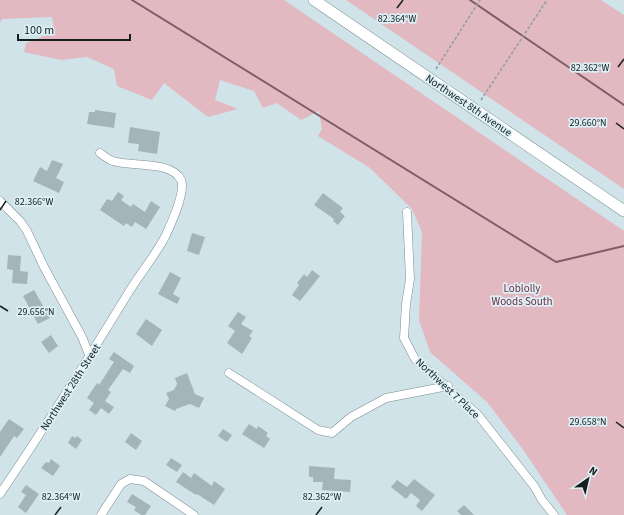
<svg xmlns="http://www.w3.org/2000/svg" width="624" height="515" viewBox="0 0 624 515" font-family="'Source Sans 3',sans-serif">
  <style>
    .green { fill: #e2b8c1 }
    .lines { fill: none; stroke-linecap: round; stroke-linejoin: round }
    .stream { stroke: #7f5d66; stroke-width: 2 }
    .building { fill: #a3b5bb }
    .street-casing { stroke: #7c8d93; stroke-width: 9 }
    .secondary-casing { stroke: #7c8d93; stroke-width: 12 }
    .path { stroke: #8e9da2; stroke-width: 1.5; stroke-dasharray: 3 2; stroke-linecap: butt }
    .street { stroke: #fff; stroke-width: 8 }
    .secondary { stroke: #fff; stroke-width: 11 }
    .ticks { fill: none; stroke: #171e20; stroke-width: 1.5 }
    .labels { text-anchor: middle; stroke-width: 3.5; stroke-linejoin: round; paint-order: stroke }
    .street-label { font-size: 11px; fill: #171e20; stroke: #ddf0f6 }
    .park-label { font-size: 11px; fill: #6d2b3f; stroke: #ddf0f6 }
    .ticks-label { font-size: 10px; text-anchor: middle; fill: #171e20; stroke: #ddf0f6; stroke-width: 3.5; stroke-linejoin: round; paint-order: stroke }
  </style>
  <rect width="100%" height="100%" fill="#d0e3e9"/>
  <!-- green -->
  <g class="green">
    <polygon points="0,0 284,0 624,231 624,515 567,515 522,448 487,402 430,352 419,320 422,232 412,209 370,168 318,136 322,129 319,111 301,120 277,103 263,108 254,91 220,80 215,100 238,109 208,117 164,83 152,100 117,86 114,69 87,57 61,60 24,52 26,43 54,32 52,17 2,19 0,23"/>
    <polygon points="346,0 601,0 624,15 624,189"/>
  </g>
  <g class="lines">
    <!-- stream -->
    <g class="stream">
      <polyline points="132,0 556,262 624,246"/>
      <polyline points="470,0 624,105"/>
    </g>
  </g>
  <!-- building -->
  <g class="building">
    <polygon points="95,110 116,113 114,128 87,124 89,112 95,112"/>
    <polygon points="130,127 160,132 157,154 138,151 139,144 128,143"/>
    <polygon points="52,160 63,164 56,178 64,182 59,193 33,181 40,167 47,171"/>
    <polygon points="118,192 124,196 121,200 131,207 133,204 145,212 151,201 160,207 146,229 135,222 132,227 126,223 124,226 100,210 107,199 112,201"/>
    <polygon points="323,193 343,208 340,212 345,216 338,225 333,221 334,219 314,205"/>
    <polygon points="192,233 205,237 199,255 187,251"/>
    <polygon points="8,255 21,256 20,271 28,272 27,284 12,283 13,270 7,269"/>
    <polygon points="312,270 320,276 300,301 292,295 299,285 297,283 304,274 307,277"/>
    <polygon points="170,272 181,278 173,294 180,298 177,304 158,294"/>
    <polygon points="34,290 50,318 38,324 23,296"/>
    <polygon points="238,312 246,317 241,324 253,331 249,336 252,338 242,354 227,343 235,331 228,326"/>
    <polygon points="146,319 162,330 152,346 136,334"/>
    <polygon points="51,335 58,346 49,353 41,342"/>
    <polygon points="114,352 134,366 130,373 123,369 108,390 111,392 105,401 114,407 109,414 101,408 96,415 89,410 94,403 87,398 97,383 99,385 114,362 109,359"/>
    <polygon points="187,373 195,394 204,398 199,408 190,404 176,409 175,411 165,406 169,399 166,393 174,390 177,384 175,378"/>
    <polygon points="9,419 24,429 17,438 14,436 0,457 0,432"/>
    <polygon points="249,424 257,429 258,426 268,433 266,436 270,439 264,448 242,434"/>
    <polygon points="223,429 232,435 227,442 218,436"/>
    <polygon points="131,433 142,441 136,450 125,442"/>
    <polygon points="72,436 75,438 77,436 82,440 76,449 68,443"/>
    <polygon points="171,458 182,465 177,472 166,465"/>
    <polygon points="51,459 60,466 53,476 41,468 46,462 49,463"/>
    <polygon points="309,466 335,468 334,479 351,480 350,492 322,490 323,482 313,482 313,477 309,477"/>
    <polygon points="183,472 191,478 194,473 212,486 214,481 225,489 214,505 197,494 196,495 176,482"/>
    <polygon points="414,479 435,495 422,511 416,506 420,500 411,493 406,499 391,487 397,480 407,487"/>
    <polygon points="26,485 39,494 26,513 18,507 26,495 21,492"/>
    <polygon points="132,494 151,506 145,515 141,515 134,510 136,507 127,502"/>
    <polygon points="464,505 474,515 461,515 457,511"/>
  </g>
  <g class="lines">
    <defs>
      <g id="street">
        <polyline points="0,201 20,221 27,231 44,267 82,337 90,357"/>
        <polyline points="407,212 410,279 406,304 404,338 415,359 478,415 534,486 542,500 554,515"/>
        <polyline points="229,373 318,430 332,433 351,417 386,398 448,386"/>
        <path d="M0,494C44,429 86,362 127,295C139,275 154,257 165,237C171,224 186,192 181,180C172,160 130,167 113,161C109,160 104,156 100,153"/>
        <polyline points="101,515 121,484 130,479 144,481 194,515"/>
      </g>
      <polyline id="secondary" points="314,0 624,211"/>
    </defs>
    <!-- street casing -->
    <use href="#street" class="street-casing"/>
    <!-- secondary casing -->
    <use href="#secondary" class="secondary-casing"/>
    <!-- path -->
    <g class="path">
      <polyline points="436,69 480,0"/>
      <polyline points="481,100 547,0"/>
    </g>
    <!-- street -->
    <use href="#street" class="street"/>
    <!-- secondary -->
    <use href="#secondary" class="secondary"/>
  </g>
  <!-- ticks -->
  <path class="ticks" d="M397,8L403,0M618,67L624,59M616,123L624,129M0,210L6,201M0,306L8,311M616,422L624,428M55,515L61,507M316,515L322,507"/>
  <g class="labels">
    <!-- street labels -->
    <g class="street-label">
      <text transform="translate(469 105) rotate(34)" y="4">Northwest 8th Avenue</text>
      <text transform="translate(70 387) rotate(-57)" y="4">Northwest 28th Street</text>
      <text transform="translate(448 388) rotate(43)" y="4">Northwest 7 Place</text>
    </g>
    <!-- park labels -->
    <g class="park-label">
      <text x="522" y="292">Loblolly<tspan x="522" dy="13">Woods South</tspan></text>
    </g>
  </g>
  <g class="ticks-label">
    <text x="397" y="22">82.364°W</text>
    <text x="590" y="71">82.362°W</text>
    <text x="588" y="126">29.660°N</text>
    <text x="34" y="205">82.366°W</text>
    <text x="36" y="315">29.656°N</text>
    <text x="588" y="425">29.658°N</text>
    <text x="61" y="500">82.364°W</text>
    <text x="322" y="500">82.362°W</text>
  </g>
  <!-- north arrow -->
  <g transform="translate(588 479) rotate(34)" stroke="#ddf0f6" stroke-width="3" paint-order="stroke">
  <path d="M0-3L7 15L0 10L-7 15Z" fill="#171e20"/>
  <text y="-6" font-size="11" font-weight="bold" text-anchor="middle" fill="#171e20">N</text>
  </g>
  <!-- scale -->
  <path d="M18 34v6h112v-6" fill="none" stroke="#171e20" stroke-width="2"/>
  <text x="24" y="34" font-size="12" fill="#171e20" stroke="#ddf0f6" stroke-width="3" paint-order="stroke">100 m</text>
</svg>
